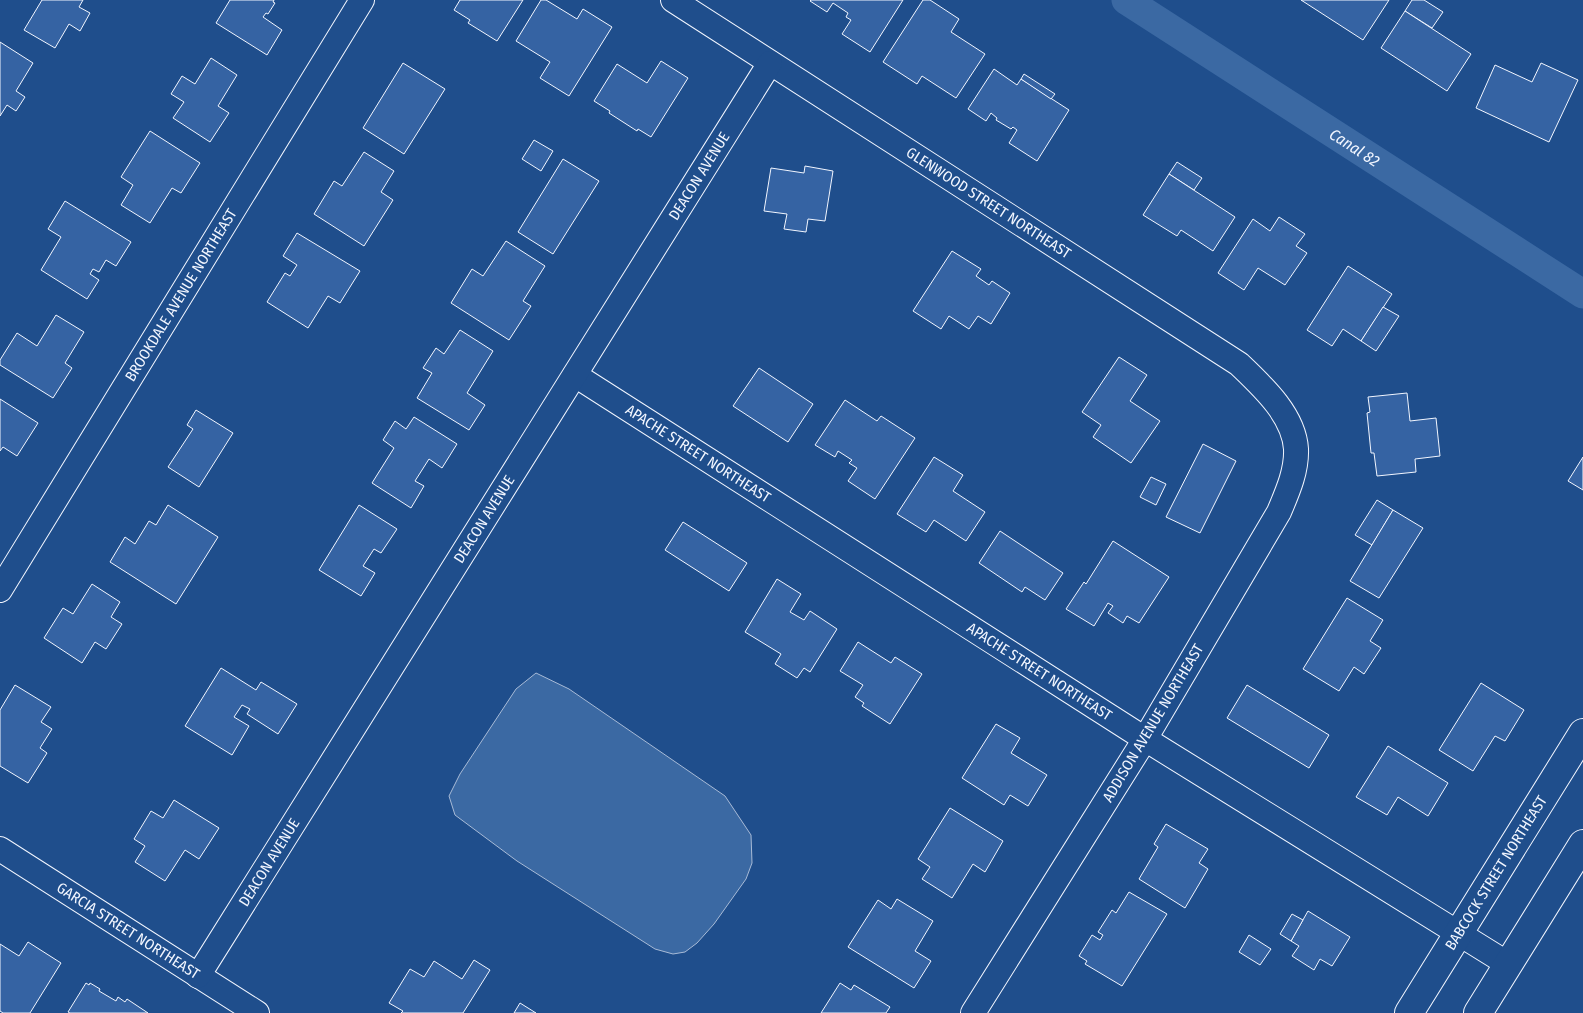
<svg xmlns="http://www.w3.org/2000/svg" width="1583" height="1013" viewBox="0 0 1583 1013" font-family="'Fira Sans Condensed',sans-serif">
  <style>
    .water { fill: #3b69a3; stroke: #a8bbd7 }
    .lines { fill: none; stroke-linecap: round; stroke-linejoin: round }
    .canal { stroke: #3b69a3; stroke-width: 29 }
    .building { fill: #3563a3; stroke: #f2f6ff }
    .street-casing { stroke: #f2f6ff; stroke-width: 26 }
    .secondary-casing { stroke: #f2f6ff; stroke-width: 30 }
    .street { stroke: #1f4e8c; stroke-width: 24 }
    .secondary { stroke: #1f4e8c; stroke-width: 28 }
    .labels { text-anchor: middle; stroke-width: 4; stroke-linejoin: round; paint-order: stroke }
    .street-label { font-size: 15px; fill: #f2f6ff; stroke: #1f4e8c }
    .water-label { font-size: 16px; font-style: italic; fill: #f2f6ff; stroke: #1f4e8c }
  </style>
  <rect width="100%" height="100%" fill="#1f4e8c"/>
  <!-- water -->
  <polygon class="water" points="536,673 569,689 725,796 751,835 752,863 746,879 714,924 697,943 685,952 673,954 655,949 517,861 455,815 449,796 460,774 516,689"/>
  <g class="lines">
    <!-- canal -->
    <path class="canal" id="s1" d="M1126,0L1583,294"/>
  </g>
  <!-- building -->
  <g class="building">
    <polygon points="42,0 83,0 79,7 90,13 80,31 69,24 55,48 24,30"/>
    <polygon points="230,0 274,0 273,2 275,3 268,14 266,13 263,17 282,30 267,55 216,23"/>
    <polygon points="460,0 523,0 497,41 468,23 470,20 454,10"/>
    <polygon points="541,0 546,0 577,19 583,9 612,27 569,96 540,78 550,62 516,41"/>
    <polygon points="811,0 903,0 870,52 842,34 851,20 846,17 848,13 833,3 827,12 810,1"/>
    <polygon points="923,0 930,0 959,19 951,32 985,54 956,98 922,76 917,84 883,62"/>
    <polygon points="1301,0 1389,0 1363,40"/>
    <polygon points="1412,0 1424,0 1443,12 1432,28 1405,11"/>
    <polygon points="1405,11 1471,54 1447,91 1381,48"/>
    <polygon points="0,42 33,63 16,91 25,97 16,111 7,105 0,116"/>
    <polygon points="211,58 237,75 218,106 229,113 210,142 173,118 184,102 171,94 182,76 195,84"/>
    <polygon points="661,61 688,78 651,137 638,129 637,131 609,113 610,111 594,101 617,64 647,83"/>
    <polygon points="403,63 445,89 404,154 363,128"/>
    <polygon points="1541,63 1578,80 1549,142 1476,108 1495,65 1532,82"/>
    <polygon points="994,69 1017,85 1021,79 1069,110 1037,161 1009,143 1017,130 1013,127 1011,129 996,120 997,118 991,113 986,121 968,109"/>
    <polygon points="1024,74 1055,94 1051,99 1021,79"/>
    <polygon points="150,131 200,163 181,193 172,188 150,223 121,205 133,185 121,177"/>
    <polygon points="534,140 553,151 541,171 522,159"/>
    <polygon points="364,152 394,171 381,192 393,200 364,246 314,214 334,181 342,186"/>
    <polygon points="563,159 599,181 553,254 518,232"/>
    <polygon points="1177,162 1202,178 1194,190 1169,174"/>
    <polygon points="805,166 833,171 825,221 808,219 806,232 784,229 787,214 764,211 771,168 804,173"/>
    <polygon points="1169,174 1235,217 1213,251 1181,230 1177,236 1143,215"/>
    <polygon points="65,201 131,242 116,266 106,260 99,272 93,269 90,274 99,280 87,299 41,270 61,237 48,229"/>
    <polygon points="1279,217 1305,234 1296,246 1307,253 1285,285 1258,268 1244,290 1218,273 1253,219 1270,231"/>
    <polygon points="297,233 360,271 340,303 328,296 308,328 267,302 285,273 290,276 297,265 283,256"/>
    <polygon points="506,241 545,266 523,301 531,306 509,340 451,303 472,269 483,276"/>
    <polygon points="952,251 981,269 976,276 989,285 992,281 1010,293 991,324 978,316 969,329 949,316 941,329 913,311"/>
    <polygon points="1348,266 1392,294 1361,341 1343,329 1332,346 1307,330"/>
    <polygon points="1383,307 1399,316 1376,351 1361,341"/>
    <polygon points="56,315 84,332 65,363 72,368 53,398 0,365 0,360 17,333 37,346"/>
    <polygon points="460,330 493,351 467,393 485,405 469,430 417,398 432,373 423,368 436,348 444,354"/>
    <polygon points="1119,357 1147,375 1130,401 1160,421 1131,463 1093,437 1101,425 1082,412"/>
    <polygon points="759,368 813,404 788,442 733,406"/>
    <polygon points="1407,393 1410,421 1436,418 1440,456 1415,459 1416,472 1377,476 1374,453 1371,453 1367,413 1370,412 1368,397"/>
    <polygon points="0,399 38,423 17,456 3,447 0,451"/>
    <polygon points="845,400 877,421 881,416 915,438 875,499 848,481 857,468 849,463 852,460 838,451 835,457 815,445"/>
    <polygon points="196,410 233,433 199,487 168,467 193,429 187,425"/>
    <polygon points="414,417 457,444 442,468 429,459 415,481 424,486 411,508 372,483 394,448 383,440 395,421 406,429"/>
    <polygon points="1203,444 1236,461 1200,533 1166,517"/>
    <polygon points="934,457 963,475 953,491 985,512 966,541 934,520 926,532 897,514"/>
    <polygon points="1583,457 1583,490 1568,481"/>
    <polygon points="1151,477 1166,484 1156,505 1140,497"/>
    <polygon points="1377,500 1393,510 1372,545 1355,535"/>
    <polygon points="168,505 218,537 176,604 110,562 125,537 135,544 149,521 156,525"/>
    <polygon points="359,505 397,529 381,553 374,549 363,566 375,573 361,596 319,570"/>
    <polygon points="1393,510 1423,528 1379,598 1350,581"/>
    <polygon points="683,522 747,563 729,591 665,550"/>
    <polygon points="1000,531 1063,573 1045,600 1025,587 1022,592 979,563"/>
    <polygon points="1113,541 1169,577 1139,623 1127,616 1123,623 1108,613 1113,606 1108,603 1094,626 1066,609 1084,582 1086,584"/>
    <polygon points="777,579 801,594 790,612 804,620 810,611 837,629 810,672 804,668 797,678 775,664 781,654 745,632"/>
    <polygon points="92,584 120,602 111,617 122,624 106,649 95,642 82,663 44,638 63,608 73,614"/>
    <polygon points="1347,598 1383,620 1370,641 1381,648 1364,674 1354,667 1339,691 1303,669"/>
    <polygon points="858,642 891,663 895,657 922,674 890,724 862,706 864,703 855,697 863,685 840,671"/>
    <polygon points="221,668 256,690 261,682 297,704 278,734 247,714 250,709 242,705 234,717 249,726 232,755 185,726"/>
    <polygon points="1481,683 1524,710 1505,741 1495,736 1473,771 1439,750"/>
    <polygon points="15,685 51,707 41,722 52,729 40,748 47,753 28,783 0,766 0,710"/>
    <polygon points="1247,685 1329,735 1309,768 1227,718"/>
    <polygon points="996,724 1020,738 1011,753 1047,775 1028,806 1010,795 1004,805 962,778"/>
    <polygon points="1388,746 1448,783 1428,816 1398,797 1387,815 1356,797"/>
    <polygon points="174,800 219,828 199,859 185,850 165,881 135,862 145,846 134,839 151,811 163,818"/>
    <polygon points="950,808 1003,841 985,872 973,864 952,898 922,879 930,867 918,859"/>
    <polygon points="1166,824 1208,849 1199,863 1208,869 1185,908 1139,879 1158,847 1154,844"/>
    <polygon points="1129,892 1167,914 1122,986 1085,964 1087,961 1079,956 1092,935 1100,940 1103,935 1098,932 1112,910 1116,913"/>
    <polygon points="897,899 933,921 915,951 931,961 914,988 848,947 878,900 891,909"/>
    <polygon points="1308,911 1350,937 1332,966 1320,959 1314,970 1292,956 1299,946 1291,941"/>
    <polygon points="1292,914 1303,920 1291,941 1280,934"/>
    <polygon points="1249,935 1271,949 1260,965 1239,952"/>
    <polygon points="28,942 61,963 30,1013 3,1013 0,1011 0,944 19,956"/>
    <polygon points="474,960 490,970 463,1013 401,1013 403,1011 389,1003 410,969 424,977 434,961 462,979"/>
    <polygon points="86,983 89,985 90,983 100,989 99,991 116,1001 118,997 125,1002 127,999 148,1013 70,1013 68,1012"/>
    <polygon points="840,983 851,990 854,985 890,1007 886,1013 821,1013"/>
    <polygon points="520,1003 536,1013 514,1013"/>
  </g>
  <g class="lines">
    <defs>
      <g id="street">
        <path id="s2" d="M673,0L1239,364C1262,386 1294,415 1296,449C1297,471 1287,493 1279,512L1145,739L973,1013"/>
        <path id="s3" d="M575,375L1145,739L1508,964"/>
        <path id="s4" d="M0,590L362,0"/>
        <path id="s5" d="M0,849L257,1013"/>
        <path id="s6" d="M198,976L770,63"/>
      </g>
      <g id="secondary">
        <path id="s7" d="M1409,1013L1583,733"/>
        <polyline points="1478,1013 1583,844"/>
      </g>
    </defs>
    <!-- street casing -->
    <use href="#street" class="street-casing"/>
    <!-- secondary casing -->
    <use href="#secondary" class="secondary-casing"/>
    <!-- street -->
    <use href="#street" class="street"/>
    <!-- secondary -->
    <use href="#secondary" class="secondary"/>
  </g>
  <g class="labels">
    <!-- street labels -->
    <g class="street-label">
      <text dy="5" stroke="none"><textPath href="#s6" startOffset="944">DEACON AVENUE</textPath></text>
      <text dy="5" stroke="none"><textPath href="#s2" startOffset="375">GLENWOOD STREET NORTHEAST</textPath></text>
      <text dy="5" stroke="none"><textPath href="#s4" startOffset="346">BROOKDALE AVENUE NORTHEAST</textPath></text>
      <text dy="5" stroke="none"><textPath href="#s3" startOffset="146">APACHE STREET NORTHEAST</textPath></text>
      <text dy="5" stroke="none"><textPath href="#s6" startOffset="539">DEACON AVENUE</textPath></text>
      <text dy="5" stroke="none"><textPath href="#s3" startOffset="551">APACHE STREET NORTHEAST</textPath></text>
      <text transform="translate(1153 723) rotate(-59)" y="5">ADDISON AVENUE NORTHEAST</text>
      <text dy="5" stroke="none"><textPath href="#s6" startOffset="134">DEACON AVENUE</textPath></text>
      <text dy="5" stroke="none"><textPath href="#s7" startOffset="165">BABCOCK STREET NORTHEAST</textPath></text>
      <text dy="5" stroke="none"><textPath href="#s5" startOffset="152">GARCIA STREET NORTHEAST</textPath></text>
    </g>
    <!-- water labels -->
    <g class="water-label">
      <text dy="6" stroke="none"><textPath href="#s1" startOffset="272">Canal 82</textPath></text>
    </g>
  </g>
</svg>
